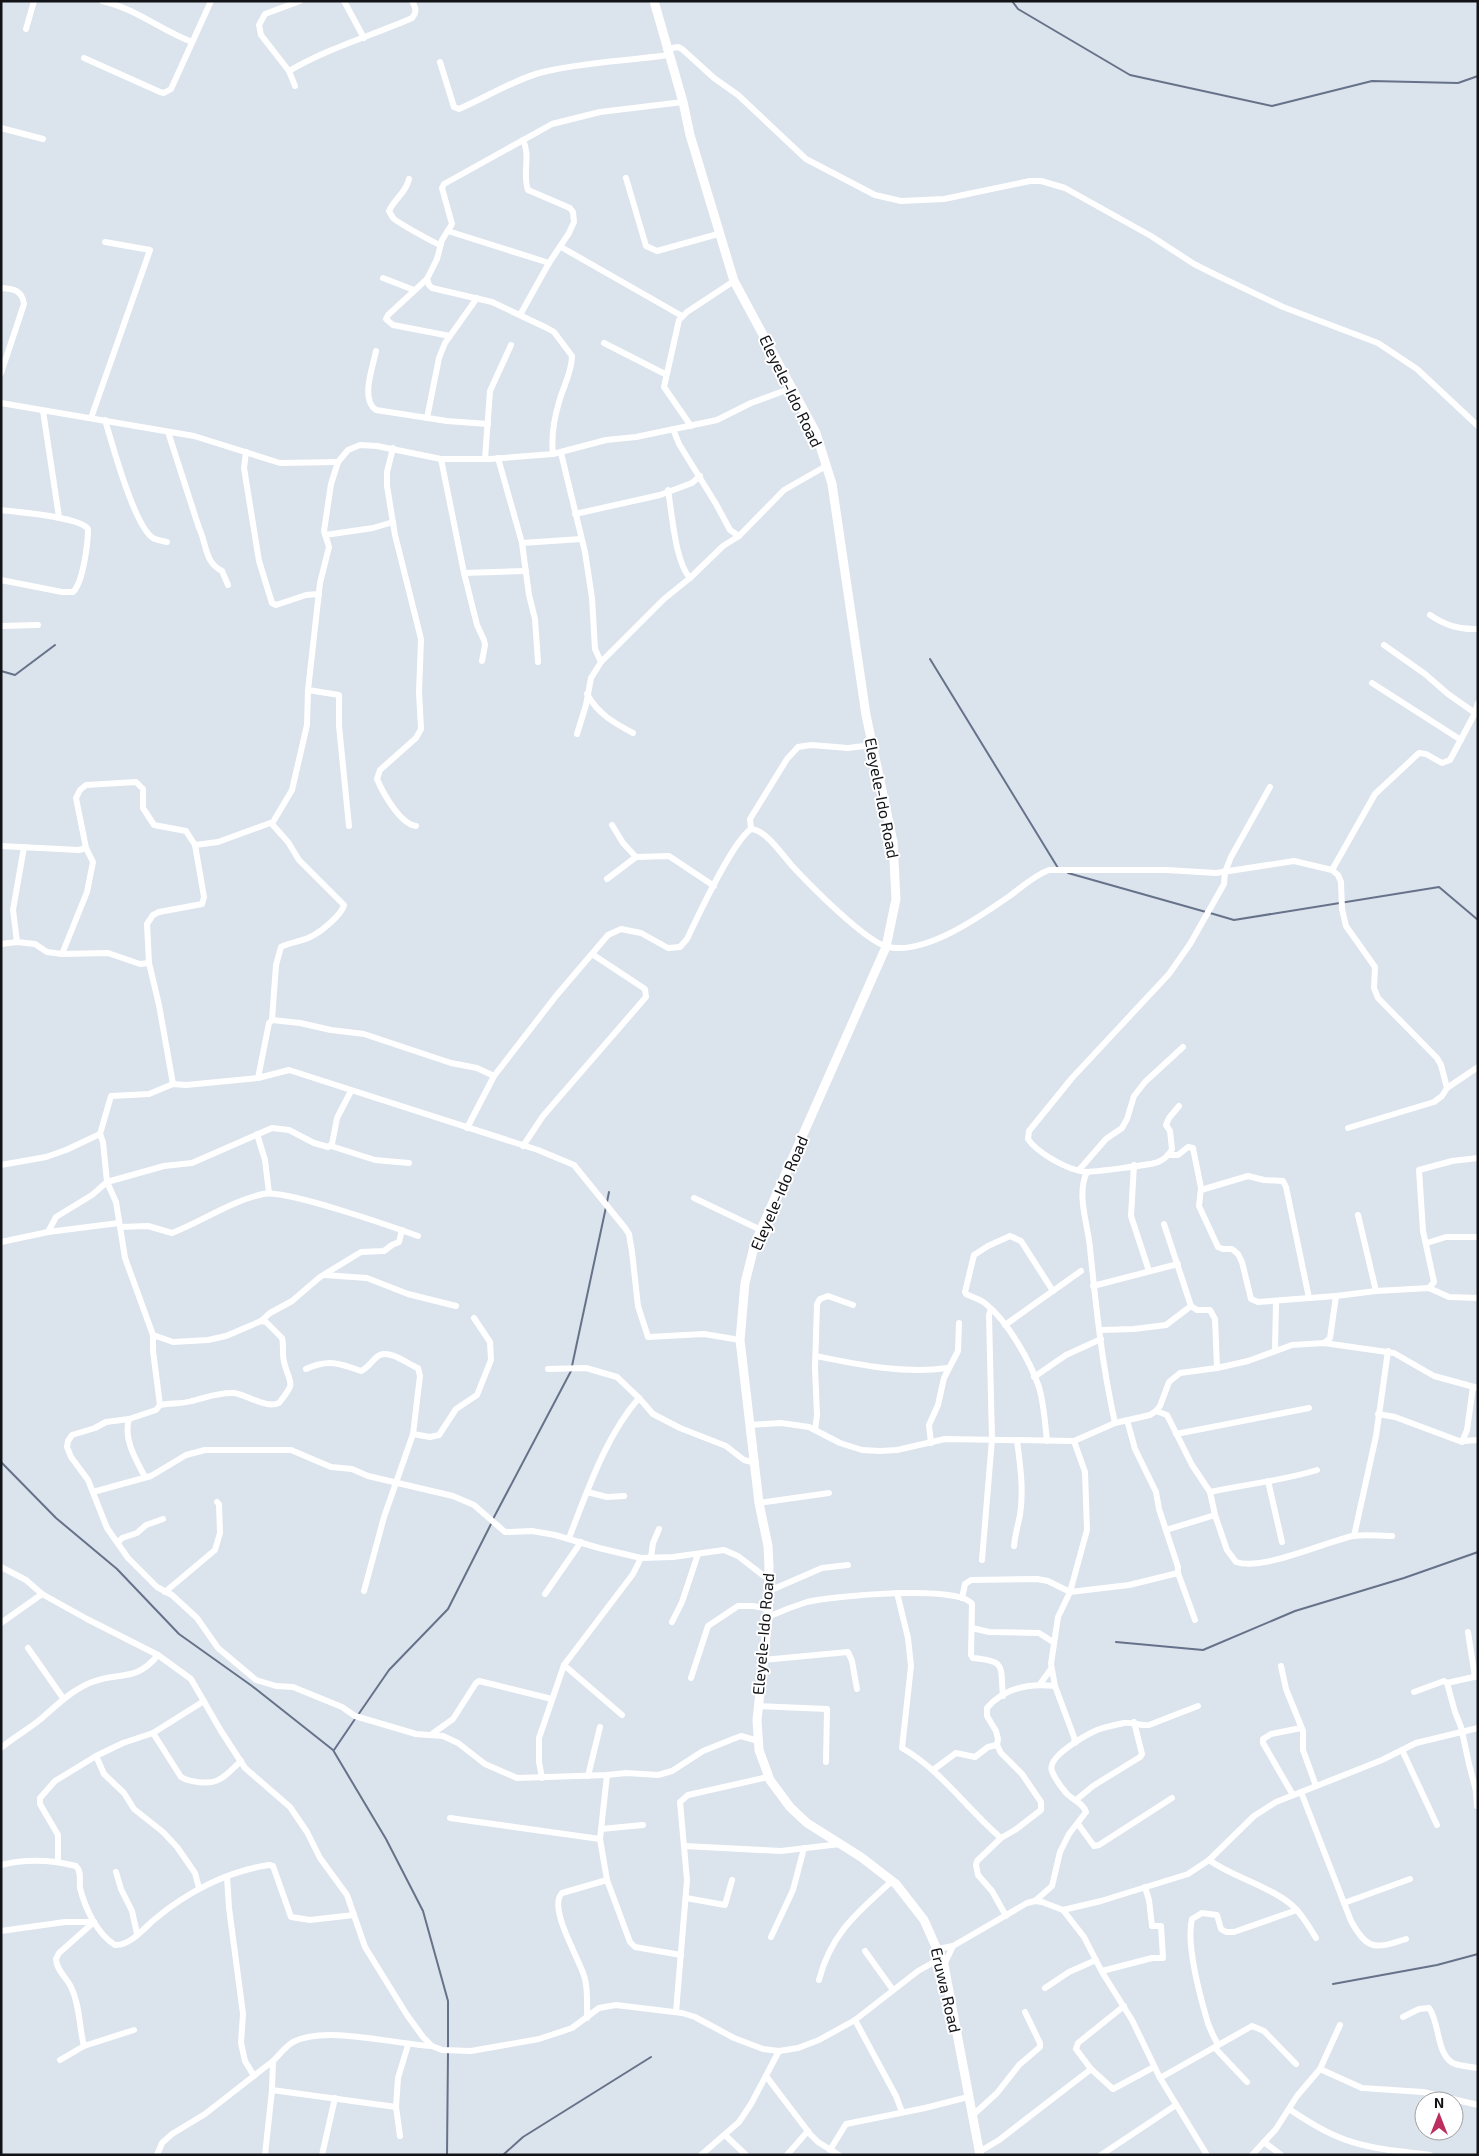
<svg xmlns="http://www.w3.org/2000/svg" width="1479" height="2156" viewBox="0 0 1479 2156" font-family="'Exo 2',sans-serif">
  <style>
    .lines { fill: none; stroke-linecap: round; stroke-linejoin: round }
    .stream { stroke: #667289; stroke-width: 2 }
    .street { stroke: #fff; stroke-width: 6 }
    .secondary { stroke: #fff; stroke-width: 9 }
    .labels { text-anchor: middle; stroke-width: 4; stroke-linejoin: round; paint-order: stroke }
    .street-label { font-size: 16px; fill: #111317; stroke: #fff }
  </style>
  <rect width="100%" height="100%" fill="#dbe3ed"/>
  <g class="lines">
    <!-- stream -->
    <g class="stream">
      <polyline points="1012,1 1018,9 1130,75 1272,106 1372,81 1458,83 1478,76"/>
      <polyline points="930,659 1058,868"/>
      <polyline points="1,671 15,675 55,645"/>
      <polyline points="1068,873 1206,912"/>
      <polyline points="1210,913 1234,920 1439,887 1478,920"/>
      <polyline points="607,1202 609,1192"/>
      <polyline points="572,1366 606,1207"/>
      <polyline points="1,1462 56,1518 117,1569 179,1634 252,1686 333,1750 386,1839 423,1911 448,2001 448,2048"/>
      <polyline points="493,1519 571,1371"/>
      <polyline points="1116,1642 1203,1650 1295,1611 1404,1578 1478,1552"/>
      <polyline points="358,1715 389,1670 448,1609 491,1524"/>
      <polyline points="334,1750 355,1719"/>
      <polyline points="1333,1984 1437,1965 1478,1954"/>
      <polyline points="447,2155 448,2052"/>
      <polyline points="503,2155 523,2137 651,2057"/>
    </g>
    <!-- street -->
    <g class="street">
      <path d="M102,1C137,9 160,30 192,42"/>
      <polyline points="344,1 364,38"/>
      <polyline points="26,29 34,1"/>
      <polyline points="666,49 678,47 682,49 714,78 738,95 806,159 875,195 901,201 944,199 1030,181 1041,181 1065,188 1151,236 1194,264 1216,275 1283,307 1378,343 1417,369 1478,426"/>
      <polyline points="84,58 160,92 164,93 171,89 211,1"/>
      <path d="M440,62L454,107L459,109C487,97 515,79 543,72C584,62 627,61 668,55"/>
      <path d="M289,71C328,48 371,36 412,18C417,12 416,8 412,1"/>
      <polyline points="295,86 289,71 261,35 259,25 265,14 300,1"/>
      <polyline points="1,128 43,139"/>
      <polyline points="626,178 646,246 657,251 718,234"/>
      <path d="M409,179C406,193 395,198 389,211C389,211 393,218 393,218C398,223 433,242 440,245"/>
      <polyline points="448,231 549,263"/>
      <polyline points="561,247 682,316"/>
      <polyline points="383,278 414,290"/>
      <polyline points="427,279 388,315 386,319 393,325 450,336"/>
      <path d="M1,288C14,289 22,290 24,304L1,373"/>
      <path d="M520,315L549,263L569,233L574,222L573,212L570,208L528,190C522,174 531,156 523,140"/>
      <polyline points="604,343 665,374"/>
      <path d="M376,351C373,367 360,399 376,410L447,421L488,424"/>
      <polyline points="1,403 194,436 280,463 338,462"/>
      <polyline points="43,411 59,517"/>
      <polyline points="91,418 150,250 105,242"/>
      <polyline points="427,418 439,358 445,343 477,298"/>
      <path d="M105,420C112,443 134,526 153,538C156,540 163,541 167,542"/>
      <polyline points="691,426 664,387 679,320 687,312 734,281"/>
      <polyline points="673,429 679,444 716,504 730,530 739,536 784,490 826,466"/>
      <path d="M168,432L199,528C207,544 204,562 222,571L228,585"/>
      <path d="M393,448L387,472V486L395,535L421,639L419,692L421,729L416,738L380,770L377,779C383,793 400,824 416,826"/>
      <polyline points="246,452 244,468 259,561 272,603 276,605 306,595 319,594"/>
      <polyline points="561,453 585,552 592,598 595,649 601,662"/>
      <path d="M553,454C551,437 554,419 559,402C563,387 572,372 572,356L554,332L547,328L492,302L432,288L429,285L427,279L437,259L442,240L452,224L442,188L444,184L552,124L600,112L683,102"/>
      <polyline points="498,458 522,543 529,595 535,619 538,662"/>
      <polyline points="441,459 464,573 477,625 484,640 485,645 482,661"/>
      <polyline points="485,459 490,391 511,345"/>
      <path d="M668,490C672,513 675,562 690,578L723,546L739,536"/>
      <path d="M1,510C17,512 80,517 88,529C88,543 83,583 73,592H62L1,580"/>
      <polyline points="575,514 660,495 692,483 700,476"/>
      <polyline points="325,535 373,528 393,522"/>
      <polyline points="522,543 581,539"/>
      <polyline points="464,573 526,571"/>
      <path d="M1430,615C1445,625 1459,630 1478,629"/>
      <polyline points="1,626 38,625"/>
      <polyline points="1384,645 1425,674 1448,694 1475,713"/>
      <polyline points="1372,683 1461,740"/>
      <polyline points="308,690 339,695 339,726 349,826"/>
      <path d="M587,694C598,714 614,723 633,733"/>
      <polyline points="577,734 586,705 591,678 601,662 664,599 690,578"/>
      <path d="M271,823L288,842L299,860L344,905C342,914 323,930 314,935C305,941 291,942 281,947L276,965L272,1020"/>
      <polyline points="612,825 623,843 636,857"/>
      <polyline points="751,829 750,819 787,759 798,747 811,745 848,748 872,745"/>
      <polyline points="1,846 79,850 86,848 76,798 80,790 86,785 136,782 143,789 143,808 154,825 186,831 195,845 218,842 273,822 292,790 307,725 308,690 320,583 329,547 324,531 331,484 338,462 348,450 360,445 377,446 441,459 490,459 553,454 606,440 636,437 717,420 751,403 792,388"/>
      <polyline points="1332,870 1375,794 1419,753 1426,754 1442,763 1450,760 1475,713 1478,703"/>
      <polyline points="607,879 636,857 669,856 714,886"/>
      <polyline points="17,942 13,910 24,847"/>
      <polyline points="1,944 17,942 35,944 47,952 62,954 108,953 140,964 149,963"/>
      <polyline points="62,954 87,892 93,862 86,848"/>
      <polyline points="258,1078 269,1023 272,1020 300,1023 331,1030 364,1034 451,1063 477,1068 494,1076"/>
      <polyline points="173,1084 159,1005 149,963 147,924 153,915 159,912 202,904 204,897 195,845"/>
      <path d="M1179,1106L1169,1118L1166,1125L1170,1131L1172,1149C1169,1155 1165,1159 1158,1162C1152,1165 1092,1172 1085,1172C1068,1170 1037,1153 1028,1139L1029,1131L1072,1078L1169,974L1190,944L1224,884L1225,872L1231,857L1270,787"/>
      <path d="M467,1128L494,1076L556,996L608,935L621,929L641,933L668,948L680,947L687,939C698,916 732,842 751,829C767,830 784,858 795,869C812,887 866,942 888,947C926,955 981,916 1011,895C1023,886 1035,875 1049,870H1167L1216,873L1294,861L1332,870L1338,875L1341,882L1342,909L1346,926L1375,967L1374,988L1378,998L1437,1058L1441,1065L1447,1088"/>
      <polyline points="1348,1128 1434,1102 1442,1096 1447,1088 1478,1067"/>
      <polyline points="257,1134 265,1160 269,1193"/>
      <polyline points="331,1146 375,1160 409,1163"/>
      <polyline points="523,1146 543,1116 646,997 645,989 592,954"/>
      <polyline points="1168,1155 1178,1155 1188,1147 1193,1148 1201,1188 1199,1206 1218,1247 1223,1249 1232,1249 1238,1254 1242,1262 1251,1299 1258,1302 1336,1296"/>
      <polyline points="1,1165 46,1157 66,1150 100,1134"/>
      <polyline points="1134,1165 1131,1216 1149,1271"/>
      <polyline points="1079,1170 1106,1139 1122,1128 1127,1119 1134,1096 1145,1082 1183,1047"/>
      <path d="M1087,1172C1076,1194 1088,1225 1090,1248C1096,1307 1102,1365 1115,1423"/>
      <polyline points="1201,1190 1248,1176 1264,1180 1283,1181 1286,1187 1309,1298"/>
      <polyline points="694,1198 761,1230"/>
      <polyline points="1358,1215 1376,1291"/>
      <polyline points="1164,1224 1191,1306 1197,1310 1210,1310 1215,1319 1217,1368"/>
      <path d="M120,1227L148,1226L172,1233C203,1221 231,1201 263,1194C285,1189 393,1227 418,1236"/>
      <polyline points="48,1232 56,1217 92,1195 107,1182 103,1142 100,1134 111,1096 149,1094 173,1084 186,1085 258,1078 289,1070 538,1150 574,1165 625,1228 629,1234 632,1252 638,1306 648,1337 704,1334 740,1340"/>
      <polyline points="1,1242 48,1232 119,1223"/>
      <polyline points="1427,1243 1446,1237 1478,1237"/>
      <polyline points="324,1275 367,1278 408,1294 456,1306"/>
      <polyline points="1093,1286 1178,1264"/>
      <polyline points="1429,1288 1434,1282 1423,1231 1419,1170 1452,1161 1478,1158"/>
      <polyline points="261,1321 270,1313 292,1301 320,1277 361,1252 384,1251 392,1245 399,1242 402,1230"/>
      <polyline points="1005,1325 1081,1271"/>
      <polyline points="1100,1330 1134,1329 1166,1325 1191,1306"/>
      <path d="M153,1335V1351L160,1405C170,1403 182,1404 192,1401C206,1398 218,1392 234,1393C248,1395 266,1409 279,1403C297,1380 290,1386 284,1362C282,1354 284,1346 282,1338L266,1322L261,1321L226,1336L208,1340L173,1342L153,1335L125,1258L116,1202L107,1182L164,1166L192,1163L272,1128L289,1130L314,1143L328,1147L332,1144L337,1118L351,1091"/>
      <polyline points="1324,1343 1330,1338 1336,1296 1376,1291 1429,1288 1449,1297 1478,1298"/>
      <polyline points="1275,1350 1276,1301"/>
      <path d="M816,1356C860,1365 903,1374 948,1368"/>
      <path d="M306,1369C328,1359 339,1363 361,1371C370,1367 373,1358 380,1355C390,1350 408,1364 418,1368L420,1376L413,1434L430,1437L439,1435L456,1409L477,1395L491,1360L490,1342L474,1318"/>
      <polyline points="548,1369 586,1368 617,1377 639,1398"/>
      <polyline points="1034,1377 1066,1355 1101,1339"/>
      <polyline points="160,1405 156,1410 129,1419 106,1422 95,1428 72,1435 68,1441 67,1447 71,1457 88,1480 107,1528 128,1558 157,1587 172,1595 197,1618 218,1648 256,1680 276,1686 293,1687 342,1707 355,1716 416,1734 443,1736 458,1743 485,1764 517,1778 607,1775 626,1773 658,1775 672,1771 703,1751 733,1739 741,1736 758,1741"/>
      <path d="M1156,1411L1167,1415L1192,1465L1210,1492L1215,1515L1227,1550L1236,1562C1263,1571 1325,1542 1353,1536C1365,1534 1380,1536 1392,1536"/>
      <polyline points="1378,1414 1395,1417 1462,1442 1467,1430 1473,1387"/>
      <path d="M129,1419C123,1439 136,1460 145,1477"/>
      <polyline points="1127,1420 1135,1449 1156,1492 1159,1509 1178,1567 1178,1573 1195,1620"/>
      <polyline points="750,1425 781,1423 809,1427 840,1443 862,1450 880,1451 897,1450 945,1439 1074,1441 1115,1423 1150,1415 1156,1411 1160,1406 1169,1382 1180,1373 1217,1368 1248,1361 1292,1345 1324,1343 1394,1353 1434,1376 1478,1388"/>
      <polyline points="815,1430 817,1415 815,1368 817,1304 820,1299 828,1296 853,1305"/>
      <polyline points="1176,1434 1309,1408"/>
      <path d="M1047,1441C1045,1423 1044,1404 1039,1387C1030,1361 1008,1322 987,1305C981,1299 974,1298 966,1294L965,1292L974,1255L988,1246L1010,1236L1021,1241L1053,1291"/>
      <polyline points="1074,1441 1085,1472 1087,1530 1070,1592 1058,1617 1051,1664 1055,1686 1074,1737 1075,1743"/>
      <polyline points="1463,1441 1478,1440"/>
      <polyline points="931,1443 929,1425 938,1405 944,1378 958,1351 959,1323"/>
      <polyline points="1268,1481 1282,1542"/>
      <polyline points="93,1492 151,1476 186,1455 205,1450 291,1450 331,1467 352,1469 368,1476 453,1496 474,1505 505,1532 532,1531 555,1535 599,1548 641,1558 673,1557 724,1550 738,1556 769,1580"/>
      <polyline points="587,1492 607,1497 624,1496"/>
      <path d="M1210,1492C1246,1484 1282,1481 1317,1470"/>
      <polyline points="759,1503 829,1493"/>
      <polyline points="1166,1530 1215,1515"/>
      <polyline points="1354,1536 1376,1436 1388,1351"/>
      <path d="M569,1538C587,1492 606,1435 639,1398L653,1414L680,1428L726,1446L744,1460L756,1463"/>
      <polyline points="118,1543 122,1538 137,1533 146,1525 163,1519"/>
      <path d="M1014,1546C1015,1535 1018,1525 1020,1515C1024,1490 1020,1464 1017,1440"/>
      <polyline points="651,1557 653,1543 659,1529"/>
      <polyline points="982,1560 992,1439 989,1315 991,1309"/>
      <polyline points="1,1567 26,1580 42,1594 87,1619 158,1655 191,1679 221,1731 245,1768 290,1807 307,1832 320,1858 347,1895 365,1947 407,2015 423,2037 432,2046 442,2050 471,2051 539,2039 572,2028 599,2008 616,2005 682,2013 695,2017 734,2038 763,2049 779,2051 798,2048 819,2040 855,2020 918,1971 941,1958"/>
      <polyline points="364,1591 384,1517 413,1434"/>
      <polyline points="769,1591 822,1568 848,1565"/>
      <polyline points="165,1592 215,1550 220,1533 219,1504 217,1502"/>
      <path d="M897,1593L908,1638L911,1666L902,1748C941,1770 967,1809 1001,1838"/>
      <polyline points="545,1594 581,1542"/>
      <polyline points="962,1598 965,1584 971,1580 1037,1579 1048,1581 1070,1592 1129,1585 1178,1573"/>
      <path d="M768,1617C781,1611 794,1606 807,1602C832,1596 959,1584 972,1604L971,1655L973,1658C1007,1661 1000,1666 1003,1696"/>
      <polyline points="672,1622 682,1602 698,1554"/>
      <polyline points="1,1623 42,1594"/>
      <polyline points="972,1628 989,1632 1039,1633 1053,1642"/>
      <polyline points="1468,1632 1475,1677"/>
      <polyline points="28,1648 63,1698"/>
      <polyline points="763,1660 848,1652 852,1661 857,1689"/>
      <polyline points="564,1665 622,1715"/>
      <polyline points="1281,1666 1286,1689 1303,1731 1303,1750 1316,1786"/>
      <polyline points="691,1678 708,1626 738,1606 753,1606 769,1609"/>
      <polyline points="1447,1683 1478,1676"/>
      <polyline points="1040,1684 1051,1669"/>
      <polyline points="1414,1692 1444,1681 1447,1683 1455,1712 1461,1727 1469,1764 1476,1791 1477,1806"/>
      <polyline points="758,1706 827,1709 826,1762"/>
      <path d="M153,1733L181,1777C189,1782 209,1785 218,1780C226,1777 234,1767 241,1761"/>
      <polyline points="432,1734 453,1719 476,1683 479,1681 552,1699"/>
      <path d="M1,1748C14,1737 29,1729 42,1718C58,1704 72,1690 92,1682C120,1671 135,1683 158,1655"/>
      <polyline points="1402,1750 1437,1825"/>
      <polyline points="96,1756 104,1774 124,1793 134,1809 163,1832 177,1847 195,1873 199,1888"/>
      <polyline points="933,1770 956,1753 975,1757 988,1747 997,1745"/>
      <polyline points="607,1775 600,1839 607,1880 630,1942 635,1947 681,1955"/>
      <polyline points="588,1776 600,1727"/>
      <polyline points="542,1778 539,1762 539,1738 564,1665 633,1574 641,1558"/>
      <path d="M1301,1792L1351,1921C1368,1951 1375,1949 1406,1939"/>
      <polyline points="1293,1795 1263,1743 1263,1739 1271,1734 1301,1728"/>
      <polyline points="1076,1800 1093,1786 1140,1757 1142,1754 1134,1722"/>
      <polyline points="450,1818 600,1839"/>
      <polyline points="1078,1824 1094,1846 1099,1845 1172,1798"/>
      <polyline points="601,1829 643,1825"/>
      <polyline points="684,1846 781,1851 840,1844"/>
      <path d="M1209,1860C1233,1877 1264,1884 1288,1902C1300,1911 1308,1925 1316,1938"/>
      <polyline points="58,1861 58,1835 40,1804 40,1798 55,1781 96,1756 123,1743 153,1733 204,1701"/>
      <path d="M1,1865C25,1859 52,1860 76,1866C82,1872 79,1880 80,1888C85,1908 97,1934 115,1945C130,1946 144,1928 155,1919C187,1892 228,1871 269,1865L273,1866L291,1917L310,1920L354,1915"/>
      <polyline points="116,1872 121,1889 132,1911 137,1934"/>
      <polyline points="227,1877 229,1908 243,2014 241,2043 245,2061 254,2076"/>
      <polyline points="686,1898 725,1905 732,1880"/>
      <path d="M1035,1901L1052,1886L1060,1852L1069,1834L1086,1812C1083,1803 1073,1800 1067,1794C1061,1787 1055,1779 1052,1771C1046,1757 1086,1735 1097,1730C1105,1727 1115,1725 1124,1723C1133,1722 1140,1726 1149,1725L1198,1706"/>
      <polyline points="1344,1903 1410,1879"/>
      <polyline points="1063,1910 1084,1937 1102,1972 1132,2020 1160,2078 1207,2155"/>
      <path d="M1006,1916L992,1891L978,1875L976,1865L977,1861L1001,1838L1015,1830L1041,1810V1802L1022,1774L1001,1753L997,1745L998,1739L996,1731L987,1716V1708C1005,1687 1029,1683 1055,1686"/>
      <polyline points="1,1931 65,1922 94,1922"/>
      <polyline points="771,1937 793,1890 804,1848"/>
      <polyline points="938,1949 953,1946 1027,1903 1035,1901 1042,1902 1063,1910 1101,1901 1188,1874 1209,1860 1254,1816 1276,1802 1382,1760 1416,1743 1478,1728"/>
      <polyline points="865,1951 893,1990"/>
      <polyline points="944,1965 953,1946"/>
      <polyline points="1102,1971 1152,1958 1163,1958 1161,1926 1152,1926 1149,1900 1145,1887"/>
      <path d="M819,1980C831,1933 858,1912 892,1881"/>
      <polyline points="1045,1988 1069,1972 1096,1960"/>
      <polyline points="1124,2006 1078,2043 1076,2049 1091,2069 1113,2089 1154,2067"/>
      <polyline points="676,2012 687,1880 680,1802 688,1795 768,1777"/>
      <path d="M1403,2017L1419,2009L1429,2008C1440,2022 1436,2057 1455,2064C1462,2066 1470,2067 1478,2068"/>
      <path d="M587,2018C587,2005 588,1991 585,1979C581,1961 547,1908 562,1893L607,1880"/>
      <polyline points="855,2020 896,2096 902,2112"/>
      <path d="M1218,2045C1214,2037 1209,2028 1207,2020C1200,1996 1186,1943 1192,1919L1202,1913L1217,1915L1221,1929L1226,1932H1234L1297,1910"/>
      <path d="M84,2046C79,2027 80,2005 71,1987C67,1978 56,1970 56,1959L59,1953L94,1922"/>
      <polyline points="1215,2048 1247,2082"/>
      <polyline points="60,2060 84,2046 134,2030"/>
      <polyline points="1320,2069 1362,2088 1423,2092 1478,2105"/>
      <polyline points="766,2076 810,2134 818,2142 839,2155"/>
      <polyline points="1160,2078 1252,2026 1264,2031 1296,2064"/>
      <polyline points="272,2090 396,2107 398,2078 408,2045"/>
      <polyline points="396,2107 400,2136"/>
      <path d="M1289,2109C1304,2119 1319,2129 1336,2136C1365,2149 1399,2151 1430,2155"/>
      <polyline points="972,2116 997,2093 1019,2065 1040,2047 1040,2043 1025,2012"/>
      <polyline points="725,2135 746,2155"/>
      <polyline points="1264,2142 1281,2155"/>
      <polyline points="830,2150 846,2124 925,2108 968,2097"/>
      <polyline points="979,2152 999,2140 1091,2069"/>
      <polyline points="157,2155 162,2143 172,2134 205,2114 273,2061"/>
      <path d="M265,2155L272,2090L273,2061C280,2054 285,2047 293,2042C325,2025 394,2044 431,2046"/>
      <polyline points="322,2155 335,2098"/>
      <polyline points="701,2155 739,2122 751,2104 779,2051"/>
      <polyline points="787,2155 808,2131"/>
      <polyline points="1101,2155 1176,2105"/>
      <polyline points="1252,2155 1276,2129 1297,2096 1320,2069 1340,2025"/>
    </g>
    <!-- secondary -->
    <polyline class="secondary" points="654,1 683,102 690,135 734,281 816,433 832,484 866,715 893,842 896,899 886,947 755,1243 745,1283 740,1340 759,1503 768,1546 769,1567 768,1617 757,1720 759,1750 770,1780 790,1807 807,1823 861,1857 896,1884 924,1920 944,1965 980,2155"/>
  </g>
  <g class="labels">
    <!-- street labels -->
    <g class="street-label">
      <text transform="translate(791 391) rotate(64)" y="6">Eleyele-Ido Road</text>
      <text transform="translate(882 798) rotate(79)" y="6">Eleyele-Ido Road</text>
      <text transform="translate(779 1193) rotate(-67)" y="6">Eleyele-Ido Road</text>
      <text transform="translate(763 1634) rotate(-85)" y="6">Eleyele-Ido Road</text>
      <text transform="translate(946 1990) rotate(77)" y="6">Eruwa Road</text>
    </g>
  </g>
  <!-- border -->
  <rect width="1479" height="2156" fill="none" stroke="#111317" stroke-width="5"/>
  <!-- north arrow -->
  <g transform="translate(1439 2116)"><circle r="24" fill="#ffffff" stroke="#a0a1a2"/>
  <path d="M0-4L9 19L0 12L-9 19Z" fill="#bc2e60"/>
  <text y="-8" font-size="14" font-weight="bold" text-anchor="middle" fill="#111317">N</text>
  </g>
</svg>
